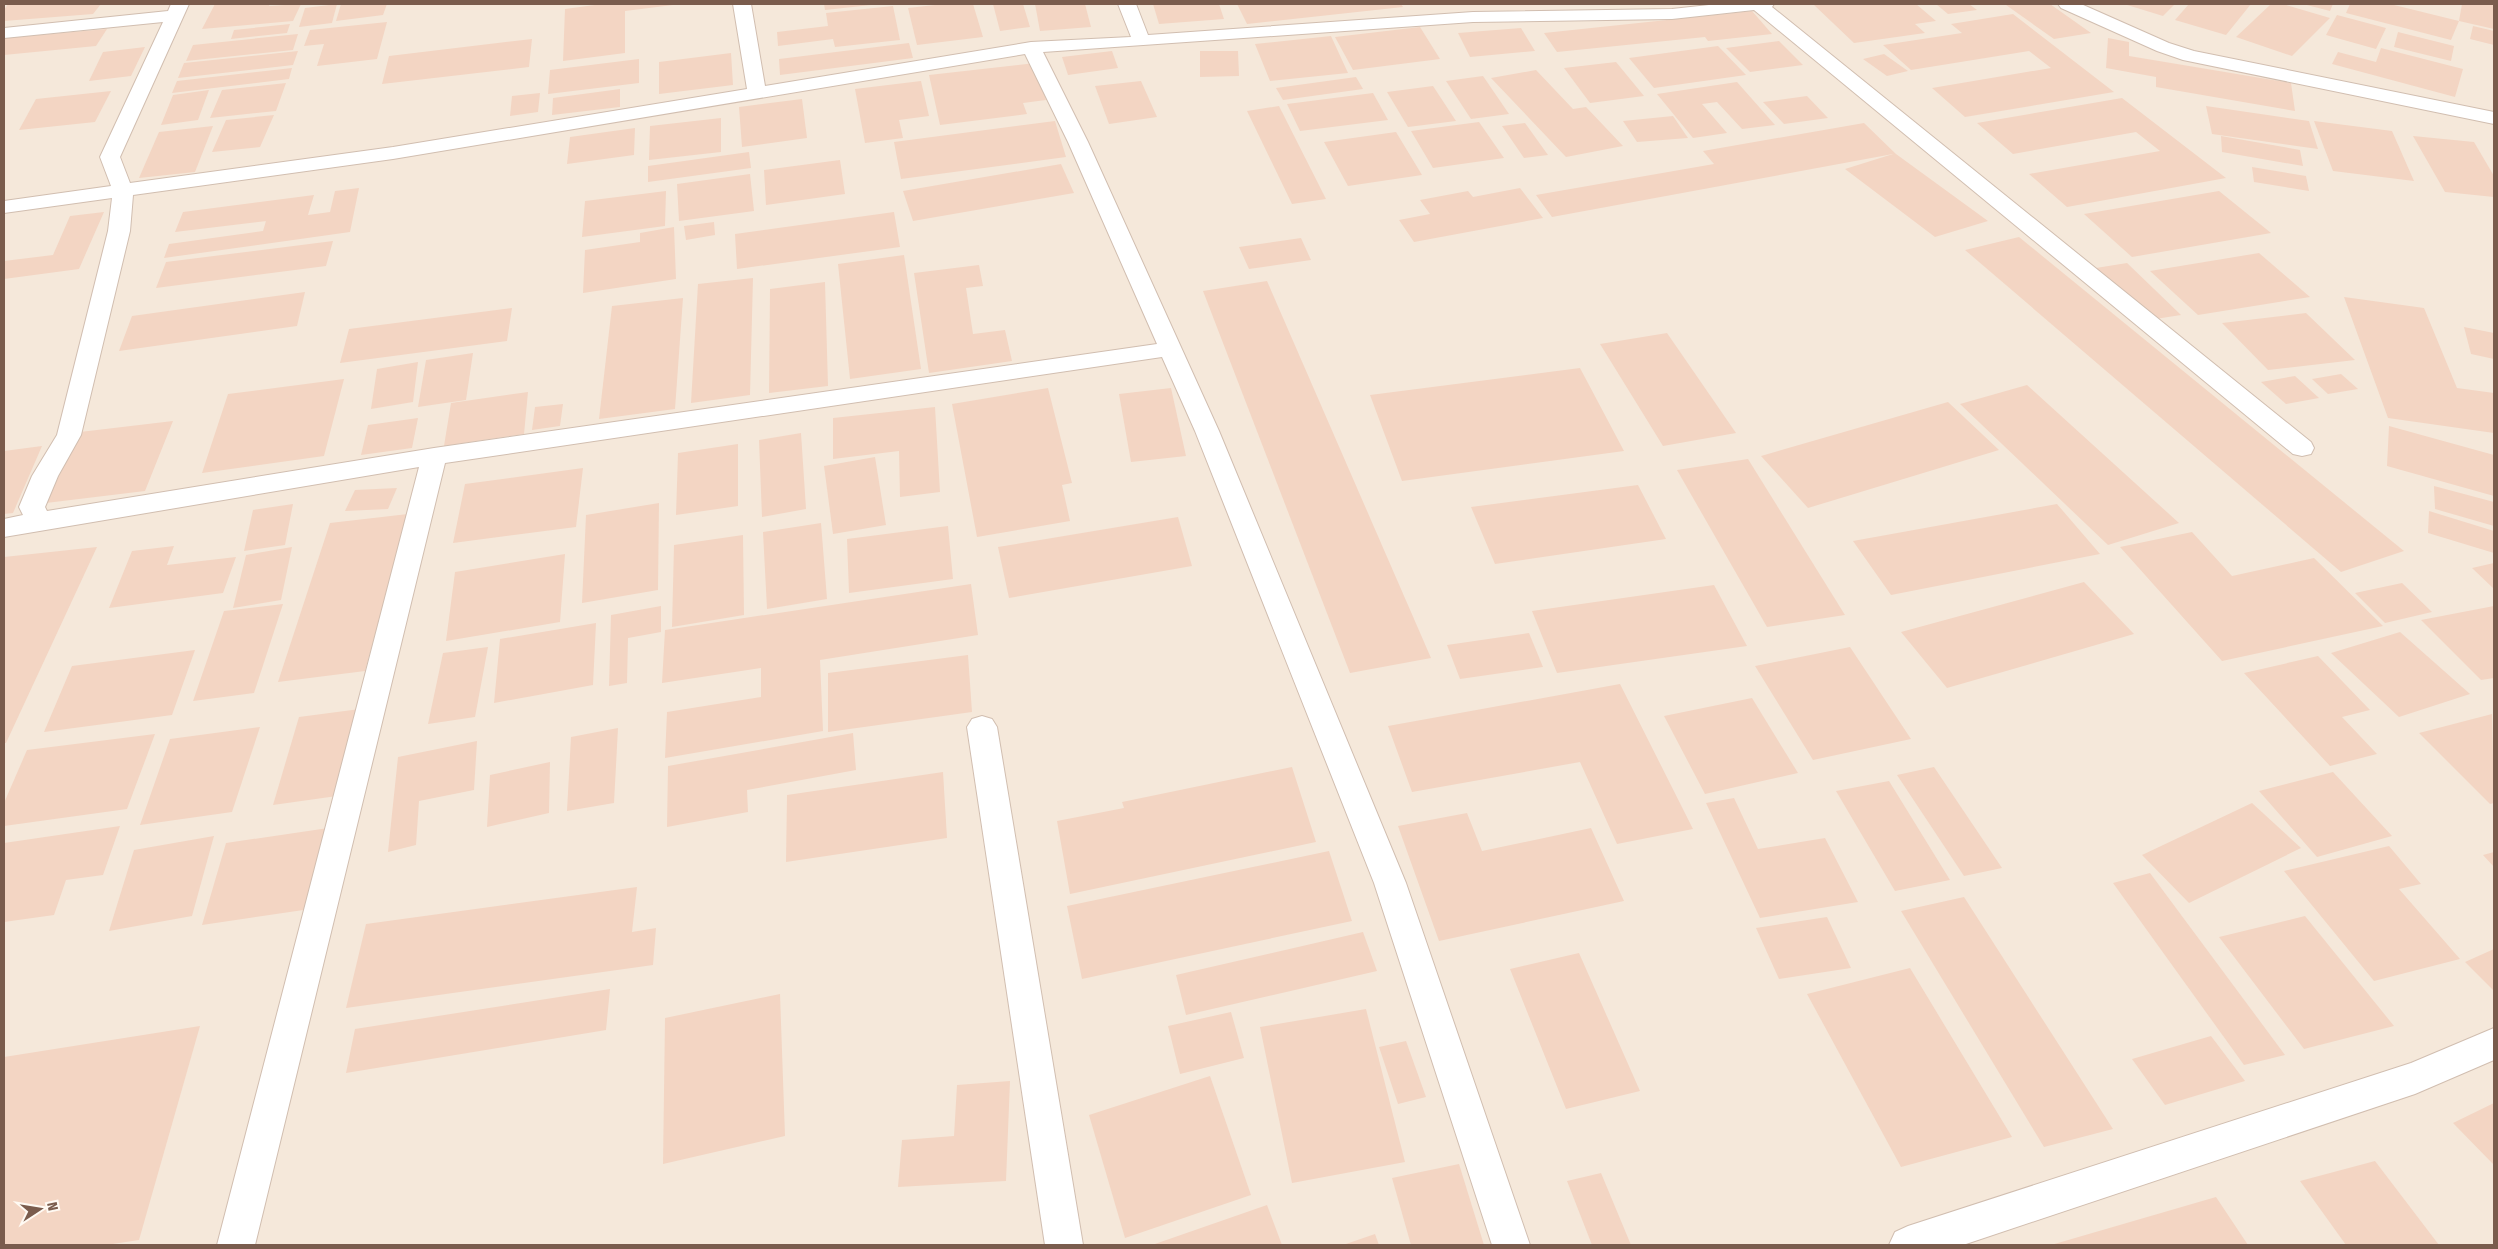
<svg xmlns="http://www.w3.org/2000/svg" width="2498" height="1249" viewBox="0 0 2498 1249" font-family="'Fira Sans Condensed',sans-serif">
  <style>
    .residential { fill: #f5e8da }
    .building { fill: #f3d5c3 }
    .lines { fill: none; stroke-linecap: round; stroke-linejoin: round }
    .minor-casing { stroke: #d1beb0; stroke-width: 2 }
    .minor { fill: #fff; fill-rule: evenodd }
  </style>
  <rect width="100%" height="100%" fill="#fdf6ec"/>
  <!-- residential -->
  <rect class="residential" x="4" y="4" width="2490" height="1241"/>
  <!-- building -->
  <g class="building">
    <polygon points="8,4 101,4 93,14 4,21 4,10"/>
    <polygon points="215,4 270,4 269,6 301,4 293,21 202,29"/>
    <polygon points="337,4 332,23 299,27 305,8"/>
    <polygon points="341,4 387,4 383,15 336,21"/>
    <polygon points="602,4 673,4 673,5 625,11 625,53 563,61 565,9"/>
    <polygon points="824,4 871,4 871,5 825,10"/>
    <polygon points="944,4 973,4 983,37 917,45 908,8"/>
    <polygon points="993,4 1023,4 1030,27 1000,31"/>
    <polygon points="1035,4 1085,4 1091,27 1040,31"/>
    <polygon points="1153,4 1219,4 1224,19 1159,24"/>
    <polygon points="1237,4 1401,4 1403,7 1247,24"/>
    <polygon points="1813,4 1916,4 1936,21 1915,24 1925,33 1854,43"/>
    <polygon points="1936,4 1969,4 1977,10 1948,14"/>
    <polygon points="2012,4 2050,4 2091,33 2054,39 2006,5"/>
    <polygon points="2124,4 2175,4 2163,16"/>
    <polygon points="2189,4 2251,4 2226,35 2175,20"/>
    <polygon points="2271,4 2283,4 2330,18 2292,56 2236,37"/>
    <polygon points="2303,4 2333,4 2330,11"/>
    <polygon points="2350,4 2390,4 2459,21 2451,40 2346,13"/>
    <polygon points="2462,4 2494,4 2494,29 2459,21"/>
    <polygon points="893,6 900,40 835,47 833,39 778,46 777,32 828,26 826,13"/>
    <polygon points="1752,11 1772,34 1708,41 1705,37 1557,52 1544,33"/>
    <polygon points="2013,14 2114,92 1965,117 1932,88 2051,68 2029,51 1911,70 1883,45 1962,33 1951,24"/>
    <polygon points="2337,15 2386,28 2376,49 2326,35"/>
    <polygon points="387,22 377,59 317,66 324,44 304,46 310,30"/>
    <polygon points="290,24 287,33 231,39 234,30"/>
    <polygon points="2473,26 2494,31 2494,45 2470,39"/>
    <polygon points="1420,27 1440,59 1353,70 1335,37"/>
    <polygon points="1521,28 1535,51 1470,57 1458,33"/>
    <polygon points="107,29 96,46 4,55 4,38"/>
    <polygon points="2398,32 2454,46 2451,61 2394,47"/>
    <polygon points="298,34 293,50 186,61 193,45"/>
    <polygon points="1331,36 1348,73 1270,81 1255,44"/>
    <polygon points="2108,38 2129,42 2129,56 2291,83 2295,111 2156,87 2156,77 2106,68"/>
    <polygon points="532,39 529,67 382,84 389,56"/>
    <polygon points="1779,41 1803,65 1750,72 1726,48"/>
    <polygon points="909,43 913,58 780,75 779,59"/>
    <polygon points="1718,46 1746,75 1654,88 1629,58"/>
    <polygon points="145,47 131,76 89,81 103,52"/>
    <polygon points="2381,48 2463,69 2455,97 2332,64 2338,52 2376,62"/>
    <polygon points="298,51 293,65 178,78 184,63"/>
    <polygon points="1112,51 1118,68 1068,75 1062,57"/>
    <polygon points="1200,51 1238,51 1239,76 1200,77"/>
    <polygon points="731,53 733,85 659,94 659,62"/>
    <polygon points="1884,54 1908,71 1887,76 1863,59"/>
    <polygon points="639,59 639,83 548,94 550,70"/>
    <polygon points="1616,62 1644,96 1590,103 1564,68"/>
    <polygon points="1035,63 1046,100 1023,103 1027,114 940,125 929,75"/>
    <polygon points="292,68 289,79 172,93 177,81"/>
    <polygon points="1536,70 1573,109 1586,107 1623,146 1566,157 1491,78"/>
    <polygon points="1483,76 1509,114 1471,119 1446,81"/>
    <polygon points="1356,77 1363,89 1283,100 1276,88"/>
    <polygon points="921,81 929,116 899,120 903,138 865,143 855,89"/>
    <polygon points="1141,81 1157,117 1109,124 1095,86"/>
    <polygon points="1737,82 1775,125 1742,129 1717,102 1702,104 1727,133 1693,138 1657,94"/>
    <polygon points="286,83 276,111 210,118 222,90"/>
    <polygon points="1433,86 1456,121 1408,127 1387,92"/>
    <polygon points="620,89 620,107 552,115 553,98"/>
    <polygon points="209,90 198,120 161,125 173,95"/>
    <polygon points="111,91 95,122 19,130 36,99"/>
    <polygon points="540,93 538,112 510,116 512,96"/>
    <polygon points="1373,93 1388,120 1300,131 1287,104"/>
    <polygon points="1807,96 1828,118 1784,124 1763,102"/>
    <polygon points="2122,98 2226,178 2067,207 2029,174 2160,151 2136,132 2013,154 1977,123"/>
    <polygon points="802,99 807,138 742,147 739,107"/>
    <polygon points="1279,106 1326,199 1292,204 1247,111"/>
    <polygon points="2206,106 2309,121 2318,149 2212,134"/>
    <polygon points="274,115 260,147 212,152 226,120"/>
    <polygon points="1673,116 1688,138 1637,142 1623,121"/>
    <polygon points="721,118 721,152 649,160 650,126"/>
    <polygon points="1055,121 1066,157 901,179 894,142"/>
    <polygon points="2314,121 2392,131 2414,181 2333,171"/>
    <polygon points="1479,122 1504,158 1433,168 1411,131"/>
    <polygon points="1525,123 1548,155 1524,158 1502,126"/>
    <polygon points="1864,123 1896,154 1988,221 1935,237 1845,169 1893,154 1552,217 1536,195 1714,164 1703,151"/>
    <polygon points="213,126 195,172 139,178 159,132"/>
    <polygon points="635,128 634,155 567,164 570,137"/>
    <polygon points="1396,132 1422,175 1348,186 1324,142"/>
    <polygon points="2221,136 2300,150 2303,166 2222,152"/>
    <polygon points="2413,136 2474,142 2494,176 2494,197 2445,192"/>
    <polygon points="749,152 751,168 648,182 648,166"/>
    <polygon points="840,160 845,194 766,205 764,170"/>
    <polygon points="1061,164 1074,193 913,221 903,191"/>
    <polygon points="2252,167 2306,176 2309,191 2254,182"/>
    <polygon points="750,174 754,211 679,221 677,184"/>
    <polygon points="359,188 350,232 164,258 169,244 263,231 266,221 275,220 175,232 183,212 314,195 308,215 330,212 335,191"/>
    <polygon points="1520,188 1543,218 1414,242 1399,220 1430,214 1420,200 1468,191 1473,197"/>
    <polygon points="666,191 665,226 582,237 585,201"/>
    <polygon points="2219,191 2271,233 2132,257 2084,214"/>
    <polygon points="104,212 79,269 4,279 4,261 53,255 70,216"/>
    <polygon points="894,212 900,247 737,269 735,234"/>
    <polygon points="714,222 715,235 686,240 684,226"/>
    <polygon points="674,227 676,279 583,293 585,250 640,242 640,233"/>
    <polygon points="2019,237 2404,551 2341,572 1965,250"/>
    <polygon points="1301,238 1311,260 1249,269 1239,247"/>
    <polygon points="333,241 326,266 156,288 166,262"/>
    <polygon points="2259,253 2310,297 2198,315 2150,271"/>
    <polygon points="904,255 921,369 850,379 838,264"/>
    <polygon points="2127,263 2181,315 2149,320 2096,268"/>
    <polygon points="979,265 983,286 966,288 973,334 1005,330 1012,361 929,373 914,273"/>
    <polygon points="753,278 750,395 691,403 698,284"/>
    <polygon points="1267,281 1431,658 1350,673 1203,291"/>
    <polygon points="825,282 828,386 769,393 770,289"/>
    <polygon points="305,292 297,326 119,351 132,316"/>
    <polygon points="2344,297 2424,308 2457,388 2494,393 2494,433 2388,418"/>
    <polygon points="683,298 675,409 599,419 612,306"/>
    <polygon points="512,308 507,341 340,363 349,329"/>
    <polygon points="2306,313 2355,360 2268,370 2222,323"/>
    <polygon points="2464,327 2494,333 2494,359 2471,354"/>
    <polygon points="1667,333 1736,433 1663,446 1600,344"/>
    <polygon points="473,353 466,400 418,407 426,360"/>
    <polygon points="418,362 413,402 371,409 377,369"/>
    <polygon points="1580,368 1624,451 1402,481 1370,395"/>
    <polygon points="2341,374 2358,389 2328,394 2312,379"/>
    <polygon points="2295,376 2319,398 2286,404 2261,382"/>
    <polygon points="344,379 324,456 202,473 228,394"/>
    <polygon points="2027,385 2179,523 2108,545 1960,404"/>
    <polygon points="1048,388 1072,483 1062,485 1070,521 977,537 952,404"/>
    <polygon points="1171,388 1186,456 1131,462 1119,394"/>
    <polygon points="528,392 524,434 444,446 451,403"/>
    <polygon points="1948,402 1999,450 1808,508 1761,456"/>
    <polygon points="563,404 560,426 532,430 535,407"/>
    <polygon points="935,407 940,492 900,497 899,451 833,459 833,418"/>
    <polygon points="418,418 412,448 361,455 368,425"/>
    <polygon points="173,421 145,491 46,503 80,432"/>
    <polygon points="2389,426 2494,455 2494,496 2387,466"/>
    <polygon points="801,433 806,509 762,517 759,440"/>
    <polygon points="738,444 738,506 676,515 678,453"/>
    <polygon points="42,446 13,513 4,514 4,451"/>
    <polygon points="875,457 886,525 833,534 824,466"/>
    <polygon points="1748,459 1845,615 1767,627 1677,470"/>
    <polygon points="583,468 576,527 453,543 465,484"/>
    <polygon points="1638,485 1666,539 1495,564 1471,507"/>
    <polygon points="2434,486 2494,502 2494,526 2435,509"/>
    <polygon points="397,488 388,509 345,511 355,490"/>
    <polygon points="659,503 658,590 582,603 586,515"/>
    <polygon points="293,504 285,545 244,551 253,510"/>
    <polygon points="2057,504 2100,554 1891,595 1853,541"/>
    <polygon points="2429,511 2494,531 2494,553 2428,533"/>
    <polygon points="408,514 365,671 278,682 330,523"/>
    <polygon points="1178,517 1192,566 1009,598 998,547"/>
    <polygon points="821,523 827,599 767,609 763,532"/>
    <polygon points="948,526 953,579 849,593 847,539"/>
    <polygon points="2192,532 2232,576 2314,558 2383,626 2222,661 2120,547"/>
    <polygon points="743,535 744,615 672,627 674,545"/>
    <polygon points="174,546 167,565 236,557 223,593 109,608 132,551"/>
    <polygon points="97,547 6,743 4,743 4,557"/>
    <polygon points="292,547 281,600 233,608 246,555"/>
    <polygon points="565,554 560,622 446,641 455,572"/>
    <polygon points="2494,563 2494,589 2472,568"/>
    <polygon points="2084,582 2134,634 1947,688 1901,632"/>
    <polygon points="2402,583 2432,612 2385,623 2355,593"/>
    <polygon points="971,584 978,635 820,660 823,731 665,758 667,712 761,697 761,668 662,683 665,630"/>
    <polygon points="1714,585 1747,646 1557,673 1532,611"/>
    <polygon points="283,604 254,693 193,701 224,611"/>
    <polygon points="661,606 661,632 628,638 627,683 609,686 611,615"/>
    <polygon points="2494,606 2494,678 2481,680 2421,620"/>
    <polygon points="596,623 593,685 494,703 500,639"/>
    <polygon points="2400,632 2470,694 2399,717 2331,653"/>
    <polygon points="1529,633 1543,667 1460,679 1447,645"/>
    <polygon points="488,647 475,717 428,724 443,653"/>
    <polygon points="1850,647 1911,739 1813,760 1755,666"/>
    <polygon points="195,650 172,715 44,732 72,666"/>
    <polygon points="968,655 972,712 828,732 828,673"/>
    <polygon points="2318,656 2370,710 2342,717 2377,754 2330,766 2244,673"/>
    <polygon points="1620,684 1693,829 1617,844 1580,762 1412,792 1388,726"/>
    <polygon points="1752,698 1798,773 1705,794 1664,716"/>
    <polygon points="360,709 337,796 273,805 299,717"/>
    <polygon points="2492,714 2494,803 2490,804 2419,733"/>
    <polygon points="260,727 232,812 140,825 170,739"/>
    <polygon points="618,728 614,803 567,811 571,737"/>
    <polygon points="853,733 856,770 747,790 748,812 667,827 668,766"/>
    <polygon points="155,734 127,809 4,826 4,803 27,750"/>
    <polygon points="477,741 474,790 419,801 416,845 388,852 398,757"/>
    <polygon points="550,762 549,813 487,827 490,775"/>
    <polygon points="1292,767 1316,842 1070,894 1057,821 1124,808 1122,802"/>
    <polygon points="1934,767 2002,868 1964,876 1897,775"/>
    <polygon points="943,772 947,838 786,862 787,795"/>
    <polygon points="2333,772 2392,836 2317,857 2259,791"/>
    <polygon points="1889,781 1950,880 1895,891 1836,791"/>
    <polygon points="1734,798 1758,849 1825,838 1858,902 1760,918 1706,803"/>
    <polygon points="2252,803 2301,848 2189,903 2142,855"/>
    <polygon points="1467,813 1482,851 1591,828 1624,901 1439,941 1398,826"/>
    <polygon points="120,826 103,875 66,880 54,915 4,922 4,843"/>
    <polygon points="335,827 317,908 202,925 226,843"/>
    <polygon points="214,836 192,916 109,931 134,850"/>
    <polygon points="2389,846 2421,884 2399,889 2460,959 2374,981 2284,871"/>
    <polygon points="1329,851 1352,921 1082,979 1067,906"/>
    <polygon points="2494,852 2494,867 2483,855"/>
    <polygon points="2150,873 2285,1055 2244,1065 2113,883"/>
    <polygon points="637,887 632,932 656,928 653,965 346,1008 366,924"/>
    <polygon points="1964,897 2113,1129 2044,1147 1901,911"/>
    <polygon points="2305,916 2394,1026 2304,1049 2219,937"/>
    <polygon points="1827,917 1851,968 1779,979 1756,928"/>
    <polygon points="1363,932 1377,971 1186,1015 1176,975"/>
    <polygon points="2494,949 2494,991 2465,962"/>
    <polygon points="1579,953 1640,1091 1566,1109 1510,969"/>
    <polygon points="1910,968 2012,1137 1901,1167 1807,994"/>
    <polygon points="610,989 606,1030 346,1073 355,1029"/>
    <polygon points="780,994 785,1136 663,1164 665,1018"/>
    <polygon points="1366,1009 1405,1162 1292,1183 1260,1027"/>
    <polygon points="1231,1012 1244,1058 1180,1074 1168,1026"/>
    <polygon points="200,1026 139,1240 106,1245 4,1245 4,1057"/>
    <polygon points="2211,1036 2245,1081 2165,1105 2132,1059"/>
    <polygon points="1406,1041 1426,1097 1398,1104 1379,1047"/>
    <polygon points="1210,1076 1251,1195 1125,1238 1089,1115"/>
    <polygon points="1010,1081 1006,1181 898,1187 902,1140 954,1136 957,1085"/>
    <polygon points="2494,1103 2494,1165 2453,1123"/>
    <polygon points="2375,1161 2439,1245 2346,1245 2300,1181"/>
    <polygon points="1459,1164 1484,1245 1411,1245 1392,1178"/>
    <polygon points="1601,1173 1631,1245 1592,1245 1567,1181"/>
    <polygon points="2216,1197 2248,1245 2051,1245"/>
    <polygon points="1267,1205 1282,1245 1152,1245"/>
    <polygon points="1375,1234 1379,1245 1343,1245"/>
  </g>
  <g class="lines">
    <defs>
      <g id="minor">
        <path d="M171,4H189L120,157L130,183L393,147L747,89L733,4H751L765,86L1031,42L1131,37L1118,4H1136L1148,35L1473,12L1672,9L1718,4H1774L1772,7L2311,442L2314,448L2311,454L2302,456L2293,454L1754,10L1672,19L1473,22L1043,52L1088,142L1219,431L1406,883L1530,1245H1492L1374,883L1195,431L1162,357L445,463L255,1245H217L419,467L4,537V519L23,515L19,507L32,476L57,435L108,231L112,198L4,213V201L111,186L100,157L163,22L4,38V28L168,11ZM1025,54L1068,142L1157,344L434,448L47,511L45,507L58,476L81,435L130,231L133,195L393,159Z"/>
        <polygon points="2058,4 2081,4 2169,43 2194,51 2494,112 2494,124 2183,60 2157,51 2061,8"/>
        <polygon points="982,716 992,719 997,727 1083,1245 1045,1245 967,727 972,719"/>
        <polygon points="2494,1028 2494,1060 2415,1094 1963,1245 1889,1245 1895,1232 1908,1226 2411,1063"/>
      </g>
    </defs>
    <!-- minor casing -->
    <use href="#minor" class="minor-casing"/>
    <!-- minor -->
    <use href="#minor" class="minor"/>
  </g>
  <!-- border -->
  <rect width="2498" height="1249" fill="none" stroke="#7a5c4d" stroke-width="10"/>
  <!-- north arrow -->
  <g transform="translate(40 1209) rotate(78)" stroke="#fffaf3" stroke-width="4" paint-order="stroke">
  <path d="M0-4L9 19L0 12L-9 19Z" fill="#7a5c4d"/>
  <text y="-8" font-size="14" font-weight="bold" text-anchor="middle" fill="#7a5c4d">N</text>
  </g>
</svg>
